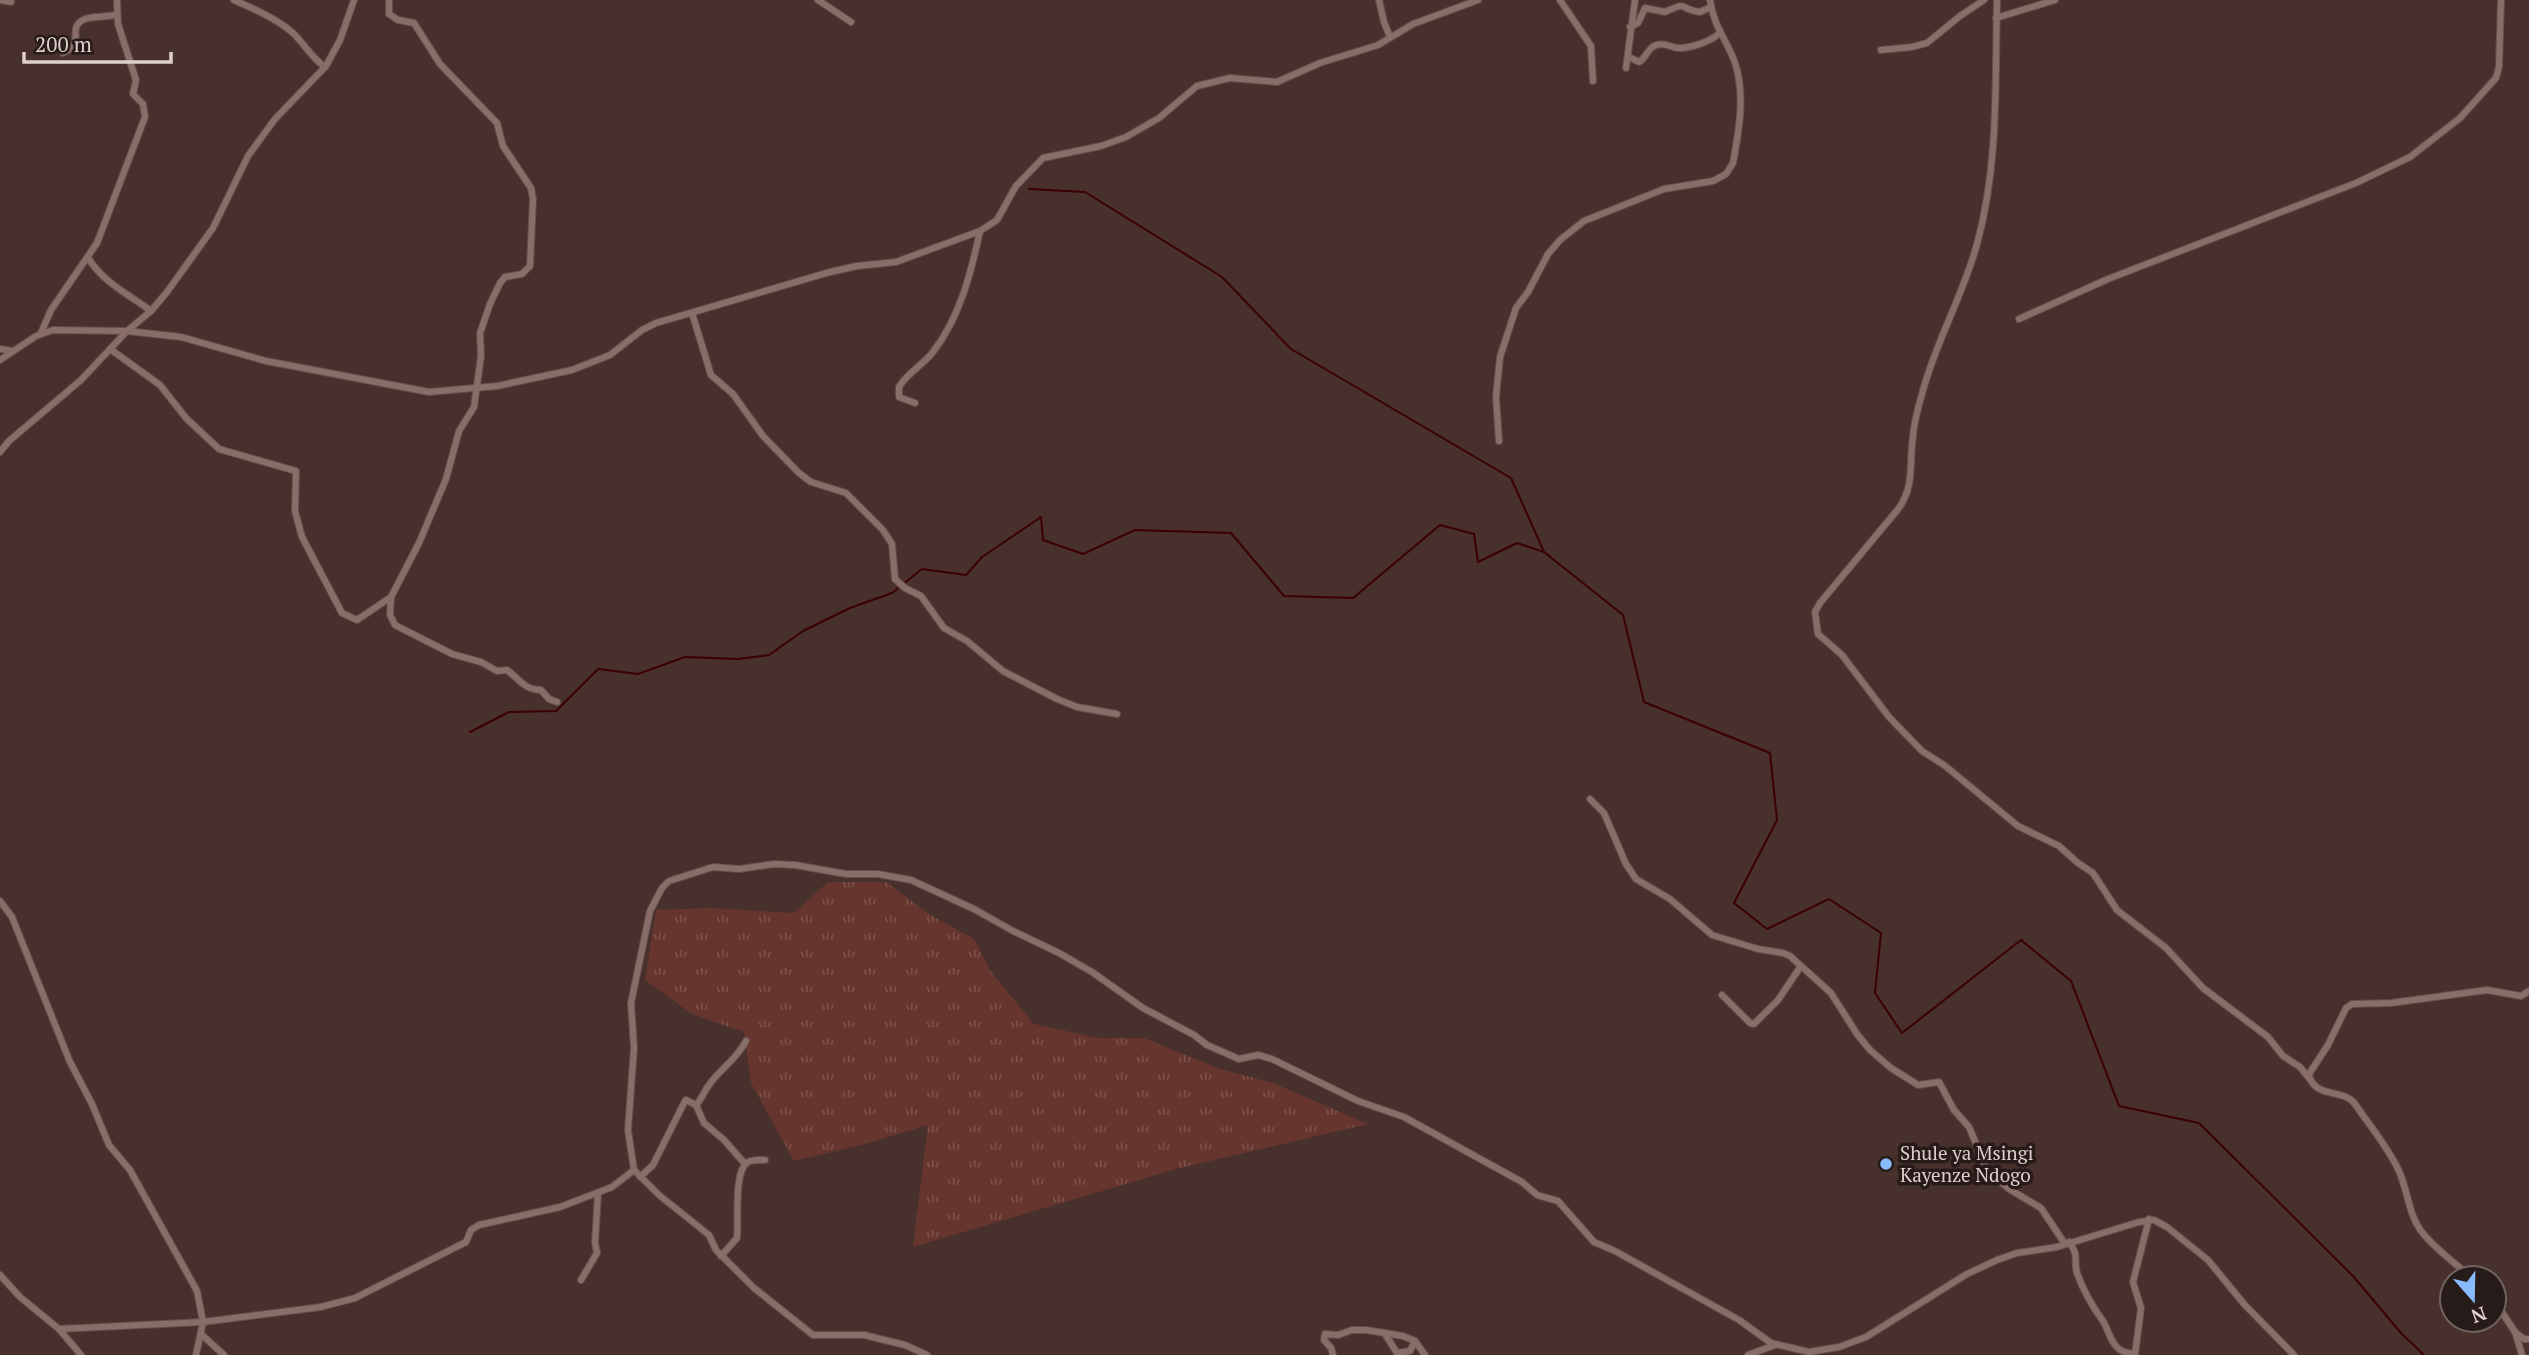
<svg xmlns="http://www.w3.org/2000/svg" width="2529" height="1355" viewBox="0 0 2529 1355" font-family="'PT Serif',serif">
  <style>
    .grass { fill: url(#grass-tufts) }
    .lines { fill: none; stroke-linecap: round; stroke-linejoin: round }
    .stream { stroke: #3b0100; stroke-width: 2 }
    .street-casing { stroke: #624e4b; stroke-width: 8 }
    .street { stroke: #886d68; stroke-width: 6 }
    .poi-dot { fill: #88bafc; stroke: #261b19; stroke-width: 2.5 }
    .labels { text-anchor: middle; stroke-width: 7; stroke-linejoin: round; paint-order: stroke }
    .poi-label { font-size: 19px; fill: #dfcfcc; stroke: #261b19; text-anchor: start }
  </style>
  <defs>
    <pattern id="grass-tufts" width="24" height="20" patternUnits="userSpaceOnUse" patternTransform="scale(1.75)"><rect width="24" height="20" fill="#66352e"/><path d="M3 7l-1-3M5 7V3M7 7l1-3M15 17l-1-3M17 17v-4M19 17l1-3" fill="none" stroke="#7b514b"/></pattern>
  </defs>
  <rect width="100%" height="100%" fill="#48302c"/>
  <!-- grass -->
  <polygon class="grass" points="828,882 886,882 929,914 974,939 991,972 1034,1024 1098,1038 1144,1038 1220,1069 1273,1083 1368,1124 1176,1169 913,1247 928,1125 865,1144 794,1161 751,1083 744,1032 692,1014 645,980 656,910 710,908 794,913"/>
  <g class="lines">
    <!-- stream -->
    <g class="stream">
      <polyline points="1029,189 1085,192 1222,277 1291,349 1511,478 1544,552"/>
      <polyline points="470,732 509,712 556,711 598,669 638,674 685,657 738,659 769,655 803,631 850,608 892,593 922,569 966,575 982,557 1041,517 1043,540 1083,554 1135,530 1231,533 1284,596 1353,598 1440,525 1474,534 1478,562 1517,543 1544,552 1623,615 1644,702 1770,753 1777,820 1734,903 1767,929 1829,899 1881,933 1875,993 1902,1033 2021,940 2071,981 2119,1106 2199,1123 2353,1276 2401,1333 2424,1355"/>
    </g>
    <defs>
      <g id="street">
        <polyline points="1,0 11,2"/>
        <path d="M234,0C254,9 278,19 294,34C305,45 312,58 325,67"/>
        <path d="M389,0V14L398,20L414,23L440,64L497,123L503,146L531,188L533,199L530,266L522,274L505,277L500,283L490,304L480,333L481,356L474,407L459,431L446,479L419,543L391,597L390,615L395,625L452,654L481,662L497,671L507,670C519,679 525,690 541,690L549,699L557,702"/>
        <polyline points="818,0 851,22"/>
        <polyline points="1379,0 1384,22 1390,37"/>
        <polyline points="1560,0 1591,46 1593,81"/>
        <path d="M1997,0C1995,82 1999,164 1977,244C1963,296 1935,343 1922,394C1918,408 1914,422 1913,436C1909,462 1915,485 1899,508L1820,603L1815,612L1818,634L1842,655L1889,717L1922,751L1944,765L2018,826L2059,846L2078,863L2093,873L2117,910L2166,948L2203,988L2268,1037L2283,1056L2300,1067L2309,1078"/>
        <polyline points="1996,18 2055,0"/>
        <path d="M1630,27L1638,23L1645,8L1665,12C1690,0 1677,9 1700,12L1711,7"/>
        <polyline points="1881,50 1912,47 1927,43 1960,16 1984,0"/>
        <path d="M63,53C85,42 70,34 78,24C85,14 105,19 117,14"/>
        <path d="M1629,57L1639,62C1646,58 1647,50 1654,46C1662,42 1669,46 1677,48C1688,49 1713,41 1719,33"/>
        <polyline points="1626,68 1635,0"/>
        <path d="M88,258C105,284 127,293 151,311"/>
        <polyline points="692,313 711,375 733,394 763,436 799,473 811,482 846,493 883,530 892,544 895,579 905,588 921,596 944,628 967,641 1003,671 1057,699 1077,707 1117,714"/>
        <polyline points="2019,319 2108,279 2356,183 2410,157 2460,118 2496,78 2499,67 2501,0"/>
        <polyline points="41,333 51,310 97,243 145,117 143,104 133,94 136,80 118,24 117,0"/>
        <polyline points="0,349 13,351"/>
        <polyline points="110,349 160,385 186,418 219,449 296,471 295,511 302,537 342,613 357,620 391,597"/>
        <polyline points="0,360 36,336 53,330 127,331 181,337 266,361 429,392 497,386 572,370 610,355 642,330 656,323 830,272 857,266 896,262 980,231 997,220 1016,186 1043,158 1101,146 1126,137 1159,118 1197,86 1230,78 1277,82 1320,63 1378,45 1413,24 1478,0"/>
        <path d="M915,403L899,397V387C908,372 923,365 933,352C960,317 971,273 980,231"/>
        <path d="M1499,441L1496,397L1500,357L1516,308L1528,292L1548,254L1560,240L1584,221L1664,189L1713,181L1726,174L1733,163C1739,131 1746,92 1734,60C1725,37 1714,27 1710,0"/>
        <polyline points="0,452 9,441 81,380 127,331 151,311 167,292 213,228 248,156 275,119 326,66 340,40 354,0"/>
        <polyline points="1590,799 1604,813 1626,864 1636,879 1670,899 1712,935 1758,949 1783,953 1790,956 1831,993 1857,1034 1870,1050 1891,1068 1918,1085 1939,1082 1954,1110 1969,1127 1987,1170 2009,1189 2041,1208 2065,1244"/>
        <polyline points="0,901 12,917 70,1062 92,1104 109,1145 130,1170 197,1291 203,1322 196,1355"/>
        <polyline points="1722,995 1750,1023 1754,1024 1778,1000 1801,966"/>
        <polyline points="696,1105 704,1123 724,1140 745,1164"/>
        <polyline points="634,1170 628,1130 634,1048 631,1003 650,911 662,888 669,881 713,867 739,869 774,864 795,865 846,874 878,874 911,880 974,909 1013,931 1059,953 1092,972 1143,1008 1194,1035 1207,1045 1239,1059 1258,1055 1272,1059 1358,1101 1404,1117 1522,1182 1537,1195 1558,1201 1594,1242 1615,1251 1739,1320 1771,1343 1809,1352 1839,1347 1866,1337 1967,1274 1997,1260 2017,1253 2057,1247 2139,1222 2154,1220 2167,1227 2208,1260 2244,1304 2294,1355"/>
        <path d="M640,1177L653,1165L684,1103L686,1100L696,1105C702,1099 704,1091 709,1085C720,1069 737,1059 746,1041"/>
        <path d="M2069,1242C2080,1257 2073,1259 2077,1273C2083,1290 2092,1306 2103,1321C2109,1331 2110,1342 2119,1349C2124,1353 2129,1353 2135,1354"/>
        <path d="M721,1256L737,1238C739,1221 733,1171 748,1162C753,1159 760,1160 765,1160"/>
        <polyline points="0,1275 20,1297 59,1329 81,1355"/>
        <path d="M2472,1278C2455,1263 2435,1249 2421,1231C2408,1213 2408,1191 2399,1171C2388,1147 2370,1126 2355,1104C2344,1088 2313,1099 2309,1074L2328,1045L2346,1008L2352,1004L2391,1003L2487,990L2521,996L2529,991"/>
        <polyline points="581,1280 597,1253 595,1243 598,1193"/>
        <polyline points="2494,1300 2515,1332 2522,1355"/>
        <polyline points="59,1329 203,1322 321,1307 355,1298 466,1242 471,1230 479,1225 560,1207 612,1187 634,1170 659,1195 709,1235 716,1250 754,1288 813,1335 864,1335 905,1345 927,1355"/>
        <polyline points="2516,1333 2524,1339 2529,1339"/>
        <polyline points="201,1334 224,1355"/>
        <polyline points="1385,1334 1397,1353 1410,1351 1415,1341"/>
        <polyline points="1333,1355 1331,1348 1324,1340 1325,1334 1338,1335 1352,1330 1366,1330 1403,1336 1415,1341 1425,1355"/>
        <polyline points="1748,1355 1775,1345"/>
        <polyline points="2135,1355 2141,1308 2133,1282 2149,1219"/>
      </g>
    </defs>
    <!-- street casing -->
    <use href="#street" class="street-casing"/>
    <!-- street -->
    <use href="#street" class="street"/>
  </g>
  <!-- markers -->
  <circle class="poi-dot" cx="1886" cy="1164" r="7"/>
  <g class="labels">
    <!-- poi labels -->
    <g class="poi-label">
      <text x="1900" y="1160">Shule ya Msingi<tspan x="1900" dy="22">Kayenze Ndogo</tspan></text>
    </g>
  </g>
  <!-- north arrow -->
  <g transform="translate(2473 1299) rotate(160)"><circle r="33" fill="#261b19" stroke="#706361" stroke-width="2"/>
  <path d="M0-5L12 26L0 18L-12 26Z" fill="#88bafc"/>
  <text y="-10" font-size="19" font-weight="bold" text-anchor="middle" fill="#dfcfcc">N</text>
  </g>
  <!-- scale -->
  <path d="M24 52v10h147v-10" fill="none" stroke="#dfcfcc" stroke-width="3.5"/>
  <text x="35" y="52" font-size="21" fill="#dfcfcc" stroke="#261b19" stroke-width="5" paint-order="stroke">200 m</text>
</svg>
